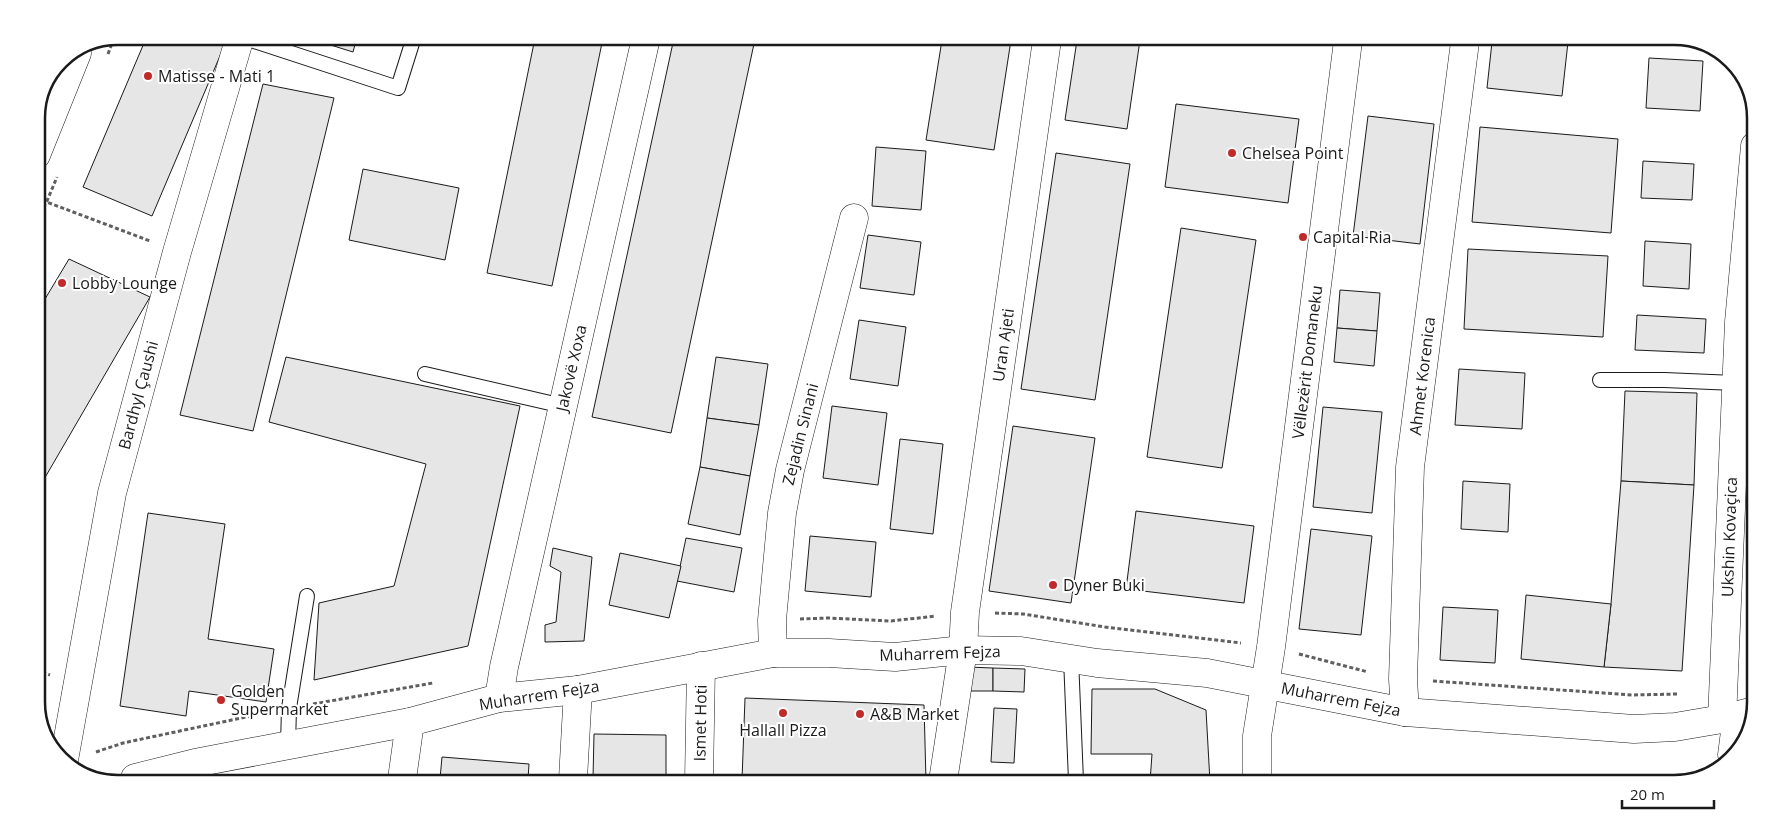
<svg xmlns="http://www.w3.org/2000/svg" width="1792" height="820" viewBox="0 0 1792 820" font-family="'Open Sans',sans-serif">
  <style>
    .building { fill: #e6e6e6; stroke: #1a1a1a }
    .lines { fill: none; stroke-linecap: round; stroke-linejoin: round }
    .service-casing { stroke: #1a1a1a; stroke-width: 16 }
    .minor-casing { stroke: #1a1a1a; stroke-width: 29 }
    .tertiary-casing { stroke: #1a1a1a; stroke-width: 29 }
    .secondary-casing { stroke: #1a1a1a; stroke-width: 29 }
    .path { stroke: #5f5f5f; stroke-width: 3; stroke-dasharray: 4 2.5; stroke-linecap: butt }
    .service { stroke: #fff; stroke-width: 14 }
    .minor { stroke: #fff; stroke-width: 28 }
    .tertiary { stroke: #fff; stroke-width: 28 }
    .secondary { stroke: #fff; stroke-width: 28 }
    .poi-dot { fill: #c62828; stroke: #fff; stroke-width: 2 }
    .labels { text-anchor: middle; stroke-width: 4; stroke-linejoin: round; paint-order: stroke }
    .poi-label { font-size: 16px; fill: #1a1a1a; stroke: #fff; text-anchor: start }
    .street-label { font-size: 16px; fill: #1a1a1a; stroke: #fff }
    .rim { fill: none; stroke: #1a1a1a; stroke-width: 2.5 }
  </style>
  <rect width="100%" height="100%" fill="#fff"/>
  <!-- building -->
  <g class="building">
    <polygon points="147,36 228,37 152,216 83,187"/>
    <polygon points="305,37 357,37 353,52"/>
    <polygon points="535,38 603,38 552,286 487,273"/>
    <polygon points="674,38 755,39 671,433 592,417"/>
    <polygon points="942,40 1011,40 994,150 926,140"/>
    <polygon points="1077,40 1140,40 1127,129 1065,120"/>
    <polygon points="1492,42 1568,42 1562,96 1487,88"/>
    <polygon points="1649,58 1703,61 1700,111 1646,108"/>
    <polygon points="263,84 334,98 253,431 180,415"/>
    <polygon points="1176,104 1299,119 1288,203 1165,187"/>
    <polygon points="1368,116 1434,124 1420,244 1353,236"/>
    <polygon points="1480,127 1618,139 1611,233 1472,222"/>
    <polygon points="876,147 926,151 921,210 872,206"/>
    <polygon points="1056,153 1130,164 1095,400 1021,389"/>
    <polygon points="1643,161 1694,164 1692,200 1641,198"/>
    <polygon points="363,169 459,188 445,260 349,240"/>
    <polygon points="1181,228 1256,240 1222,468 1147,457"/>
    <polygon points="868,235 921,242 914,295 860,288"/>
    <polygon points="1645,241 1691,244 1689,289 1643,286"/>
    <polygon points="1468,249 1608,256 1603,337 1464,329"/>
    <polygon points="69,259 150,297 36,493 36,314"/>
    <polygon points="1340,290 1380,293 1377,331 1337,328"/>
    <polygon points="1637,315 1706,319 1704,353 1635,350"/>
    <polygon points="859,320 906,327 898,386 850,379"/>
    <polygon points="1337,328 1377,331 1374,366 1334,362"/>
    <polygon points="286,357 520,406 468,646 314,680 319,603 394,586 426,464 269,422"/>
    <polygon points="716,357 768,364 759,425 707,418"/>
    <polygon points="1459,369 1525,373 1522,429 1455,425"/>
    <polygon points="1625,391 1697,393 1694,485 1621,481"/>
    <polygon points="832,406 887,413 878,485 823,478"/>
    <polygon points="1323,407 1382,412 1372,513 1313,507"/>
    <polygon points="707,418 759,425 750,476 700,467"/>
    <polygon points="1013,426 1095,438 1071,603 989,591"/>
    <polygon points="900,439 943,444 933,534 890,529"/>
    <polygon points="700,467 750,476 740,535 688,524"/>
    <polygon points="1463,481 1510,484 1508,532 1461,529"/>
    <polygon points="1621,481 1694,485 1682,671 1604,667 1611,604"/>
    <polygon points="1136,511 1254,526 1244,603 1126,589"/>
    <polygon points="148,513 225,524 208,639 274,649 266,702 189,691 186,716 120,706"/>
    <polygon points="1311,529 1372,536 1361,635 1299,629"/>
    <polygon points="810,536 876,542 871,597 805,591"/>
    <polygon points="686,538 742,548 734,592 677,581"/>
    <polygon points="553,548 592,557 584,641 545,642 545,625 556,622 561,572 550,566"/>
    <polygon points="620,553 681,566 669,618 609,605"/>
    <polygon points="1750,578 1751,578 1750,636 1747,636"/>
    <polygon points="1526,595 1611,604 1604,667 1521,659"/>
    <polygon points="1443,607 1498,610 1495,663 1440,660"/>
    <polygon points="967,667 993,668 993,691 967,691"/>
    <polygon points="993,668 1025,669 1024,692 993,691"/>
    <polygon points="1092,689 1155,689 1206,710 1210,782 1150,782 1152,754 1091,754"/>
    <polygon points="745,698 924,705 926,781 875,781 808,776 808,780 742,780"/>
    <polygon points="994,708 1017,709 1014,763 991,762"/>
    <polygon points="594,734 666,735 666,780 593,779"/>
    <polygon points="442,757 529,764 528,779 440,779"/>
  </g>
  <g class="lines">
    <defs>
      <g id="service">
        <polyline points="242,37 398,88 414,37"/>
        <polyline points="425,374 563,406"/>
        <polyline points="1600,380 1664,380 1735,383"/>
        <polyline points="1071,658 1076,781"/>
        <polyline points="288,745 289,708 307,596"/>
      </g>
      <g id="minor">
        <polyline points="773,653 772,620 782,513 790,470 854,218"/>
        <polyline points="499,698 504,667 646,38"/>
        <polyline points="1405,712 1403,679 1410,467 1465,42"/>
        <polyline points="1722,719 1739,322 1755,146"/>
        <polyline points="1732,755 1737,716"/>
        <polyline points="64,760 112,493 177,252 240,37"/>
        <polyline points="402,779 410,722"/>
        <polyline points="573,779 578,690"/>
        <polyline points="699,780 701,666"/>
        <polyline points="943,781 963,650 965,612 1047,40"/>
        <polyline points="1257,782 1257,736 1271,647 1348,41"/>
      </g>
      <polyline id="tertiary" points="135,778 195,763 410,722 499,698 578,690 773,653 829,653 895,657 963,650 1021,651 1097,663 1207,673 1405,712 1634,729 1675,727 1722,719 1750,712"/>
      <polyline id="secondary" points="36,155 77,53"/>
    </defs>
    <!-- service casing -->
    <use href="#service" class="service-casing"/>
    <!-- minor casing -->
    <use href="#minor" class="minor-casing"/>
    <!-- tertiary casing -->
    <use href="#tertiary" class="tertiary-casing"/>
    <!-- secondary casing -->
    <use href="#secondary" class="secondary-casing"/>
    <!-- path -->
    <g class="path">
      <polyline points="108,54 114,38"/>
      <polyline points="36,198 150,241"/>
      <polyline points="36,218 47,201 57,177"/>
      <polyline points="995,613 1023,614 1105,627 1241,643"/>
      <polyline points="800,619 828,618 891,621 936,616"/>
      <polyline points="1299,654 1368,672"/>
      <polyline points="36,670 50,675"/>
      <polyline points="1433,681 1632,695 1677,694"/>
      <polyline points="313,704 433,683"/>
      <polyline points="96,752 123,743 265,713"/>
    </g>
    <!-- service -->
    <use href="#service" class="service"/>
    <!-- minor -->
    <use href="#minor" class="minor"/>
    <!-- tertiary -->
    <use href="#tertiary" class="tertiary"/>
    <!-- secondary -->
    <use href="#secondary" class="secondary"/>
  </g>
  <!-- markers -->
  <g class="poi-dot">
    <circle cx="148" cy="76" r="5"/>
    <circle cx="1232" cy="153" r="5"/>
    <circle cx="1303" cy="237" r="5"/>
    <circle cx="62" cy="283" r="5"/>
    <circle cx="1053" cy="585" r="5"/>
    <circle cx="221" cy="700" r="5"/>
    <circle cx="783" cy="713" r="5"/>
    <circle cx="860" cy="714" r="5"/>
  </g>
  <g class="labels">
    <!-- poi labels -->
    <g class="poi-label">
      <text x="158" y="82">Matisse - Mati 1</text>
      <text x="1242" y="159">Chelsea Point</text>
      <text x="1313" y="243">Capital Ria</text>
      <text x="72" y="289">Lobby Lounge</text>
      <text x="1063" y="591">Dyner Buki</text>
      <text x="231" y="697">Golden<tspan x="231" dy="18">Supermarket</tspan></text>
      <text x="870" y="720">A&amp;B Market</text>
      <text x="783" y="736" text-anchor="middle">Hallall Pizza</text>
    </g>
    <!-- street labels -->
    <g class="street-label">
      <text transform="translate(1003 345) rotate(-82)" y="6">Uran Ajeti</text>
      <text transform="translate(1307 362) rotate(-83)" y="6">Vëllezërit Domaneku</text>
      <text transform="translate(571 368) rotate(-77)" y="6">Jakovë Xoxa</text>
      <text transform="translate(1422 376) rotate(-83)" y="6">Ahmet Korenica</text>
      <text transform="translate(138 395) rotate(-75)" y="6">Bardhyl Çaushi</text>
      <text transform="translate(800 434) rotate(-76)" y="6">Zejadin Sinani</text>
      <text transform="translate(1729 537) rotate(-88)" y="6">Ukshin Kovaçica</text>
      <text transform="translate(940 653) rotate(-2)" y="6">Muharrem Fejza</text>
      <text transform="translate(539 695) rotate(-9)" y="6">Muharrem Fejza</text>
      <text transform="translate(1341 699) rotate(11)" y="6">Muharrem Fejza</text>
      <text transform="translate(700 723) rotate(-89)" y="6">Ismet Hoti</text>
    </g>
  </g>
  <!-- crop -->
  <path d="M0 0H1792V820H0ZM118 45H1674A73 73 0 0 1 1747 118V702A73 73 0 0 1 1674 775H118A73 73 0 0 1 45 702V118A73 73 0 0 1 118 45Z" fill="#fff" fill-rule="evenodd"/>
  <path class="rim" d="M118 45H1674A73 73 0 0 1 1747 118V702A73 73 0 0 1 1674 775H118A73 73 0 0 1 45 702V118A73 73 0 0 1 118 45Z"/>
  <!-- scale -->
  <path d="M1622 800v8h92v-8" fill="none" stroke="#1a1a1a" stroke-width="2.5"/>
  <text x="1630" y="800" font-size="15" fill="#1a1a1a" stroke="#ffffff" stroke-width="4" paint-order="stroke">20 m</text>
</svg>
